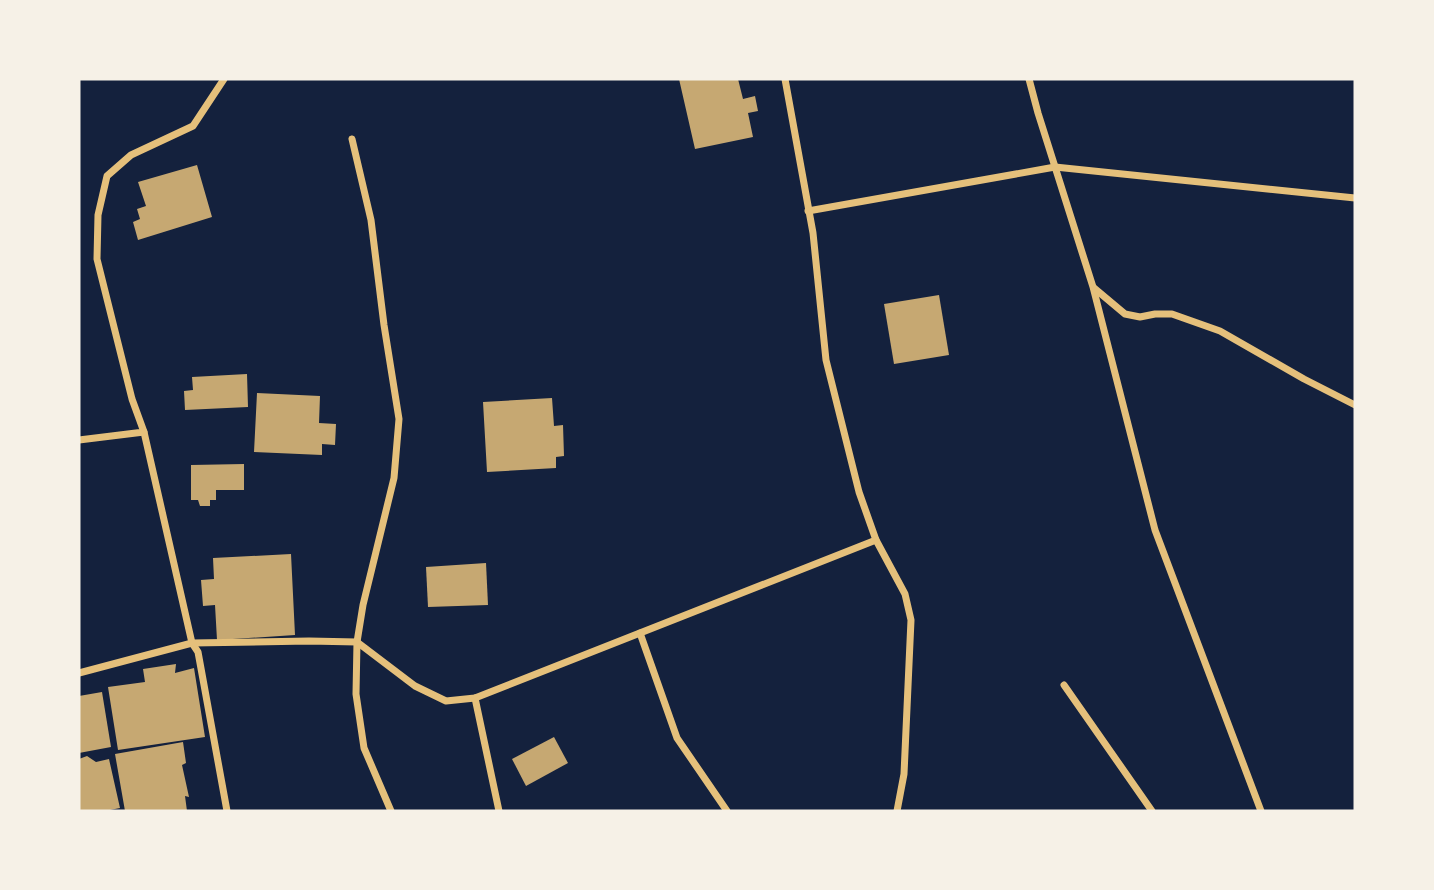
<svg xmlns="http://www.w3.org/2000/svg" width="1434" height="890" viewBox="0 0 1434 890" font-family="'Varela Round',sans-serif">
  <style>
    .building { fill: #c6a872 }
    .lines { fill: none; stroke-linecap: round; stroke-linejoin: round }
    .minor { stroke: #e5c07b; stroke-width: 7 }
  </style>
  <rect width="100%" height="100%" fill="#14213d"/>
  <!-- building -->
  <g class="building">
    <polygon points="679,79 738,79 743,99 755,96 758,111 748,113 753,137 695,149"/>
    <polygon points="197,165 212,217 138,240 133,222 140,219 137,209 146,206 138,182"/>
    <polygon points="939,295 949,355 894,364 884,304"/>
    <polygon points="247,374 248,407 185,410 184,391 193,390 192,377"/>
    <polygon points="257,393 320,396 319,423 336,424 335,445 322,444 322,455 254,452"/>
    <polygon points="552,398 554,426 563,425 564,456 556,457 556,468 487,472 483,402"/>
    <polygon points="244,464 244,490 216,490 216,500 210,500 210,506 200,506 198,500 191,500 191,465"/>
    <polygon points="291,554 295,635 217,640 215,605 203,606 201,580 214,579 213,558"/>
    <polygon points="486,563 488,605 428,607 426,567"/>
    <polygon points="176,664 175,673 194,668 205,737 118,750 108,687 145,682 143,669"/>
    <polygon points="102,692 111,747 79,753 79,696"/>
    <polygon points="554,737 568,763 526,786 512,759"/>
    <polygon points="183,742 186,763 182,765 189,797 185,796 187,811 125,811 115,754"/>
    <polygon points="87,756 96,762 109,759 120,808 105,811 79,811 79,759"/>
  </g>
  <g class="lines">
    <!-- minor -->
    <g class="minor">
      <polyline points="785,79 813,233 826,360 859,492 876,540 905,594 911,620 904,774 897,811"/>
      <polyline points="1029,79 1038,113 1093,287 1155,530 1261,811"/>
      <polyline points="352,139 371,220 384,325 399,419 394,478 363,605 357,642 356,694 364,748 391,811"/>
      <polyline points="808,211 1055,167 1355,198"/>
      <polyline points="1094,288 1125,314 1140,317 1155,314 1172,314 1220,331 1304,379 1355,405"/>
      <polyline points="144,432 192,643 198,652 227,811"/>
      <polyline points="79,440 144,432 132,399 97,259 98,215 107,176 131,155 193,126 224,79"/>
      <polyline points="640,633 677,738 727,811"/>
      <polyline points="79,673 192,643 309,641 357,642 415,686 446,701 475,698 876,540"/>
      <polyline points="1064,685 1152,811"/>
      <polyline points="475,698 499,811"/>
    </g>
  </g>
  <!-- border -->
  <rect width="1434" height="890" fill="none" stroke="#f6f1e7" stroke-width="161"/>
</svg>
